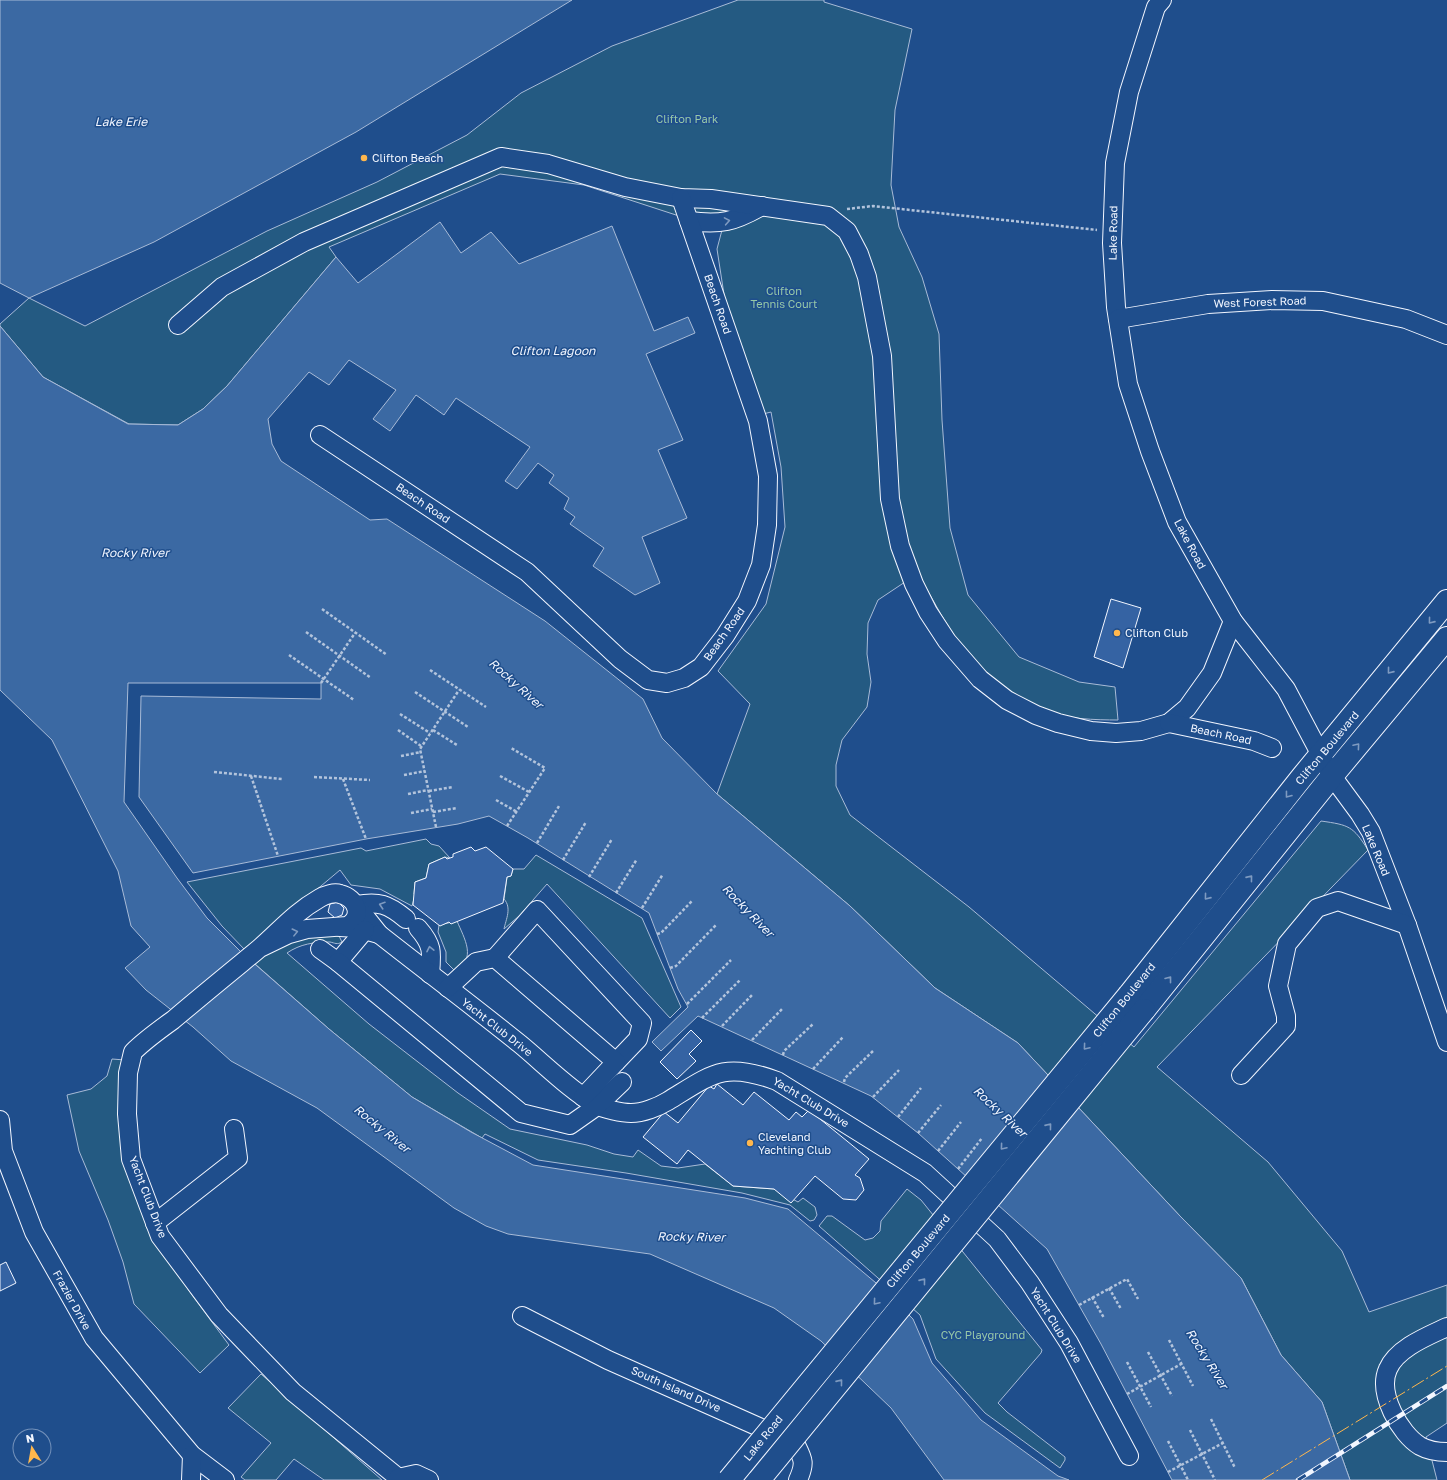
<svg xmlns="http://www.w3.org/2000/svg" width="1447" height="1480" viewBox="0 0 1447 1480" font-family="'Golos Text',sans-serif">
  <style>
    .green { fill: #245a82; stroke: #a8bbd7 }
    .water { fill: #3b69a3; stroke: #a8bbd7 }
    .building { fill: #3563a3; stroke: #f2f6ff }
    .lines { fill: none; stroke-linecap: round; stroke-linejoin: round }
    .minor-casing { stroke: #f2f6ff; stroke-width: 20 }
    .major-casing { stroke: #f2f6ff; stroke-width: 24 }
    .path { stroke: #b3c4dc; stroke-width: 2.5; stroke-dasharray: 3 2; stroke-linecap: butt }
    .minor { stroke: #1f4e8c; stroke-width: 18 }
    .major { stroke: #1f4e8c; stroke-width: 22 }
    .rail-casing { stroke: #f2f6ff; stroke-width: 4.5 }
    .rail { stroke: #1f4e8c; stroke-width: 3; stroke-dasharray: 9; stroke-linecap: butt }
    .major-bridge-casing { stroke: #f2f6ff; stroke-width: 24; stroke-linecap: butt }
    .major-bridge { stroke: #1f4e8c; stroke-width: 22 }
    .power { stroke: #ffb74d; stroke-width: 1; stroke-dasharray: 14 3 2 3; stroke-linecap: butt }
    .oneway { stroke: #7e9ac0 }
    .poi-dot { fill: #ffb74d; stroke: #1f4e8c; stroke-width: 1.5 }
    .labels { text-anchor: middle; stroke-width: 3; stroke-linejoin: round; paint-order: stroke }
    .park-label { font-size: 11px; fill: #97c8a6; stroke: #1f4e8c }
    .poi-label { font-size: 11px; fill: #f2f6ff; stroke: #1f4e8c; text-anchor: start }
    .street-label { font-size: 11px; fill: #f2f6ff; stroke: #1f4e8c }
    .water-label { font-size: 12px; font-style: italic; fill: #f2f6ff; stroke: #1f4e8c }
  </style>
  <rect width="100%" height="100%" fill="#1f4e8c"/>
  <!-- green -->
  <g class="green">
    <path d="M738,0H824V2L912,29L895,110L891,185L899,227L922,277L939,334L942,420L950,528L968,595L1019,657L1079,682L1115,687L1118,720C1096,720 1065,719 1045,711C1006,694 973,664 950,629C938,611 929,591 917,574L878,600L868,623L867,654L871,682L867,707L842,740L836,765V786L850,815L969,907L1134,1047L1321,821C1349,825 1353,826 1368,850L1157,1067L1268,1162L1342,1251L1369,1312L1447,1285V1423L1426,1437L1437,1480H1350L1322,1402L1281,1355L1241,1278L1180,1216L1018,1043L935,988L850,906L717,794L750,704L718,671L766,604L785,527L781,467L771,412L763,414L725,301L717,249L722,230L584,185L500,174L329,247L336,257L227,386L203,409L178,425L129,424L43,377L0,326V324L29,298L85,326L267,231L377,182L467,135L521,93L612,46Z"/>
    <polygon points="426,839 431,844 439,846 450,858 445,857 429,864 426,878 415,882 414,894 415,895 412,906 380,889 351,885 340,870 245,950 222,926 187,882 361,848 366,851"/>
    <path d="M536,855L642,918L681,1007L670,1018L547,884L519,916L504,929C506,919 512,908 504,899L507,877L511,876L513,869H524Z"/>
    <path d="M457,921C464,938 478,960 454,970L446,962V952L438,932L439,925Z"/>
    <path d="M338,934L342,942C337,945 335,943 330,942C314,942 300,944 287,953L369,1024L458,1093L510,1129L587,1145L614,1154L633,1157L638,1150L661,1166L678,1168L705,1164L733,1186L774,1189L798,1202L803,1198L815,1207L817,1215L814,1220L810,1221L790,1205L742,1193L626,1173L538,1160L485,1134L482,1138L412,1097L329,1029L254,963L277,944L295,936Z"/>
    <polygon points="112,1059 125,1060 120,1102 155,1240 192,1295 229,1345 200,1373 134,1304 123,1262 108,1220 79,1151 67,1095 91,1089 107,1076"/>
    <polygon points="907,1189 921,1200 1042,1350 1041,1353 998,1403 1007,1412 1065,1457 1065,1460 1060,1468 985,1413 936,1359 920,1315 819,1226 827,1216 832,1216 865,1240 873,1238 880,1231 881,1221"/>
    <polygon points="261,1374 382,1480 324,1480 294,1459 276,1480 245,1480 241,1477 271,1443 228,1408"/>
  </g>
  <!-- water -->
  <g class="water">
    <polygon points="0,0 572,0 356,132 154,242 29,298 0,283"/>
    <polygon points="440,222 461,253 491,232 519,264 612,226 654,331 688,317 695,333 646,354 683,440 658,450 687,518 642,537 660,583 635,595 593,566 604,548 570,524 575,517 564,509 569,498 549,483 554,475 538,463 517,489 505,481 530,447 456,398 444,415 416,395 390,431 373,419 396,390 349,360 329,385 309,372 268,419 272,444 281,461 370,520 387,519 545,621 643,699 662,738 717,794 850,906 935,988 1018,1043 1180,1216 1241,1278 1281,1355 1322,1402 1350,1480 1172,1480 1101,1344 1047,1249 918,1133 871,1096 698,1016 661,1051 652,1042 688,1007 678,989 649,913 528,838 489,816 458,824 366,839 193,873 139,797 141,696 321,699 321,683 128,683 124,802 177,878 207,918 241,952 329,1029 412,1097 471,1132 533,1165 745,1198 788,1209 882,1288 913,1319 932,1363 981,1420 1058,1476 1069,1480 944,1480 891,1408 821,1341 774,1308 650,1254 508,1234 486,1226 454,1208 317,1108 231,1061 193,1027 146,990 125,968 150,947 131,926 118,871 52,740 0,690 0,326 43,377 128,424 178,425 203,409 227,386 336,257 358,283"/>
  </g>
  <!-- building -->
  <g class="building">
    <polygon points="1111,599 1141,608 1123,668 1094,657"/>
    <polygon points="471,847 475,851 486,847 513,869 511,876 507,877 503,903 451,924 449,922 440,926 413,905 415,882 426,878 429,864 445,857 447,859 453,857 453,854"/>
    <polygon points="338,902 344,908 342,915 335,918 328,912 330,904"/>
    <polygon points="691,1030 702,1041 689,1054 696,1061 677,1079 660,1062"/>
    <polygon points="717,1084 743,1105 754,1092 789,1120 796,1112 802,1117 809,1110 869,1159 855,1175 860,1178 864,1190 856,1200 843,1199 815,1176 791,1203 774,1189 733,1186 688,1150 677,1164 643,1137 664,1112 678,1123 709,1086 714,1089"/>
    <polygon points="6,1262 16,1283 0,1291 0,1265"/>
  </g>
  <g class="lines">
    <defs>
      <g id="minor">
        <polyline points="1162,0 1156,7 1129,92 1115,163 1112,243 1116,307 1128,384 1150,451 1177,522 1233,621 1286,689 1332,776 1360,814 1371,832 1407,925 1447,1042"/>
        <path d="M689,221C721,225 734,222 762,206"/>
        <polyline points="1118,319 1208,304 1272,300 1323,301 1406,319 1447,335"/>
        <polyline points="178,325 222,287 304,242 501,157 548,164 625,187 681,198 711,199 828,216 847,231 859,254 867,277 882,356 890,499 900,546 914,584 928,612 947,641 980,679 1007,700 1036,715 1058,723 1091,731 1116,733 1141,731 1169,723 1187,708 1212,673 1233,621"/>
        <polyline points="320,435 527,572 620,659 648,680 667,683 684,678 701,667 725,636 747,601 761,565 767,525 768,476 758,421 681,198"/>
        <polyline points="1169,723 1254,741 1272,748"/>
        <path d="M356,905C379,901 388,904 406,919"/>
        <polyline points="340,927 357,928 379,934 356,905"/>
        <path d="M418,928C433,945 432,952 430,974"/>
        <path d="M379,934C426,971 474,1007 520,1044C542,1062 572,1092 596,1105C604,1109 622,1113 631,1113C643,1113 658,1107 668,1101C712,1074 724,1061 777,1081L925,1173L997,1239L1030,1283L1069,1343L1129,1456"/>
        <path d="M260,948L289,934L307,929L347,926C364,917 357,898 340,894C334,892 325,895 320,898C292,914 278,933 255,952C227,975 200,997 173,1020C159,1030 145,1040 133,1052L128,1073L127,1114L131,1159L160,1236L219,1315L293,1392L401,1480"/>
        <polyline points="320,949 338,962 365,930"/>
        <polyline points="495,958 537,910 642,1023 638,1039 616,1062"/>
        <polyline points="338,962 521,1113 570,1125 597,1106 622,1082"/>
        <polyline points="448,988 476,962 495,958 616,1062 583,1097"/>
        <polyline points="1241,1075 1286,1026 1286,1016 1278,986 1287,944 1317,908 1338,901 1407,925"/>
        <polyline points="0,1120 3,1151 34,1232 94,1338 192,1455 225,1480"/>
        <polyline points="155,1223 238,1158 234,1129"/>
        <path d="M522,1316L608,1360L795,1443C803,1459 806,1462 798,1480"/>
        <path d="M1447,1327C1428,1336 1397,1348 1388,1369C1377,1393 1400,1434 1420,1446C1429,1451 1437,1452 1447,1452"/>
        <polyline points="398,1478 416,1474 429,1480"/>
        <polyline points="191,1480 192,1455"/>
      </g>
      <g id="major">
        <polyline points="1129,995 1302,777 1447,601"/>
        <polyline points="1144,1010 1332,776 1447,638"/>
      </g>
    </defs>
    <!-- minor casing -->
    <use href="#minor" class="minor-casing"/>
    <!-- major casing -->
    <use href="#major" class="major-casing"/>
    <!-- path -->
    <g class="path">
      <polyline points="847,209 873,206 1097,230"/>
      <polyline points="322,609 387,655"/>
      <polyline points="306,632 371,678"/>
      <polyline points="289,655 354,700"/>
      <polyline points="430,670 486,707"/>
      <polyline points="321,683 355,633"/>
      <polyline points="415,692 468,727"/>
      <polyline points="400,714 430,733"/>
      <polyline points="398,730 421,746"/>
      <polyline points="433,730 457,745"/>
      <polyline points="401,756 421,752"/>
      <polyline points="214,772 282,779"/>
      <polyline points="404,775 425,771"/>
      <polyline points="251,776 278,856"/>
      <polyline points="500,776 529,792"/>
      <polyline points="314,777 370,780"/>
      <polyline points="343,779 366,839"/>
      <polyline points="429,791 453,787"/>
      <polyline points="408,794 428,790"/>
      <polyline points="496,800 517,812"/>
      <polyline points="433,812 457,808"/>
      <polyline points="411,813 432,809"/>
      <polyline points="507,826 545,768 511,748"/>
      <polyline points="436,827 420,749 459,690"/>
      <polyline points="537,843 559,806"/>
      <polyline points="563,860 586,822"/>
      <polyline points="589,877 612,839"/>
      <polyline points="616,893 637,859"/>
      <polyline points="642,908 663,874"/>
      <polyline points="657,934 661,933 692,901"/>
      <polyline points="670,968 676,966 716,925"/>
      <polyline points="687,1004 731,960"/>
      <polyline points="702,1018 740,980"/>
      <polyline points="722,1026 752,995"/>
      <polyline points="752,1040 782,1009"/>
      <polyline points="783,1055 784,1051 813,1024"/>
      <polyline points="813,1069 843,1037"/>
      <polyline points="844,1082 845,1078 873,1051"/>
      <polyline points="873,1097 899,1070"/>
      <polyline points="898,1117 921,1088"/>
      <polyline points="918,1133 941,1105"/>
      <polyline points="938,1151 961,1122"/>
      <polyline points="958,1169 982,1138"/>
      <polyline points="1109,1288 1121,1309"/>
      <polyline points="1092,1297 1104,1318"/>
      <polyline points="1079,1305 1127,1279 1138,1299"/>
      <polyline points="1169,1340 1193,1386"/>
      <polyline points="1148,1352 1172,1396"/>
      <polyline points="1127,1362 1151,1407"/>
      <polyline points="1127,1394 1181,1364"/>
      <polyline points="1211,1419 1235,1468"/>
      <polyline points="1190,1430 1215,1480"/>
      <polyline points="1168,1441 1188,1480"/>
      <polyline points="1168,1472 1223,1443"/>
    </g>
    <!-- minor -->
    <use href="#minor" class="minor"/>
    <!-- major -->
    <use href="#major" class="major"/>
    <defs>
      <polyline id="rail" points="1298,1480 1447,1386"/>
    </defs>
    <!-- rail casing -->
    <use href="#rail" class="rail-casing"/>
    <!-- rail -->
    <use href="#rail" class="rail"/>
    <defs>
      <g id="major-bridge">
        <polyline points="729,1480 1129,995"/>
        <polyline points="759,1480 1144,1010"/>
      </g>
    </defs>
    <!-- major-bridge casing -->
    <use href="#major-bridge" class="major-bridge-casing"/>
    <!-- major-bridge -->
    <use href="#major-bridge" class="major-bridge"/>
    <!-- power -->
    <polyline class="power" points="1262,1480 1447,1366"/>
  </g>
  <!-- one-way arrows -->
  <defs><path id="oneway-chevron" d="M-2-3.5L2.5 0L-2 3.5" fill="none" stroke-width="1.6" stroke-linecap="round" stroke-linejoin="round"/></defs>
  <g class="oneway">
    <use href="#oneway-chevron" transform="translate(727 221) rotate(-10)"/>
    <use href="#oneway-chevron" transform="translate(1431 621) rotate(129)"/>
    <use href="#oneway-chevron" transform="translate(1390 671) rotate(129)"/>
    <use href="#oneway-chevron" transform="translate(1357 746) rotate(-50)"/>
    <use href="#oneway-chevron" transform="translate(1288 795) rotate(128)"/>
    <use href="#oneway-chevron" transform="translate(1250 878) rotate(-51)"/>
    <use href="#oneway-chevron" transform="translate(1207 897) rotate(129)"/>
    <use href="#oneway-chevron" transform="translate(382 905) rotate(-162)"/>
    <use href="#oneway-chevron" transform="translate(295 932) rotate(-14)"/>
    <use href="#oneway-chevron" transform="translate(430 949) rotate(-102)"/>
    <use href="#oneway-chevron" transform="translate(1169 979) rotate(-52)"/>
    <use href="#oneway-chevron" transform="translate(1086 1047) rotate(130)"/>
    <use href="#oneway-chevron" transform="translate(1049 1126) rotate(-51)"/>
    <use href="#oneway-chevron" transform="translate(1003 1147) rotate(130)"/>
    <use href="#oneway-chevron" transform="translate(923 1281) rotate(-51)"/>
    <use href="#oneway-chevron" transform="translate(876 1302) rotate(130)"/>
    <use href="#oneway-chevron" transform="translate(840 1382) rotate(-51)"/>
  </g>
  <!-- markers -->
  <g class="poi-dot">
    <circle cx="364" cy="158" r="4"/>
    <circle cx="1117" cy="633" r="4"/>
    <circle cx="750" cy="1143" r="4"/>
  </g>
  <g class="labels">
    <!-- park labels -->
    <g class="park-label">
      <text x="687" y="123">Clifton Park</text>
      <text x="784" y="295">Clifton<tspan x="784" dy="13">Tennis Court</tspan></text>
      <text x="983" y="1339">CYC Playground</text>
    </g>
    <!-- poi labels -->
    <g class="poi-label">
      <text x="372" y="162">Clifton Beach</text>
      <text x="1125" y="637">Clifton Club</text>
      <text x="758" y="1141">Cleveland<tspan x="758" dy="13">Yachting Club</tspan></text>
    </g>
    <!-- street labels -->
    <g class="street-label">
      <text transform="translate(1113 233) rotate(-89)" y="4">Lake Road</text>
      <text transform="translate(1260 302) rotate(-2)" y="4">West Forest Road</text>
      <text transform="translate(718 304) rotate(71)" y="4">Beach Road</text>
      <text transform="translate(423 503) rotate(34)" y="4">Beach Road</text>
      <text transform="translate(1190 544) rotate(62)" y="4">Lake Road</text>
      <text transform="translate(724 634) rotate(-55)" y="4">Beach Road</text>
      <text transform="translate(1221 734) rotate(12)" y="4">Beach Road</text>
      <text transform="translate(1327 748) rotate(-50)" y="4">Clifton Boulevard</text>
      <text transform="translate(1376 850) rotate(67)" y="4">Lake Road</text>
      <text transform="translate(1124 1000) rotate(-51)" y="4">Clifton Boulevard</text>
      <text transform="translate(497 1027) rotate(38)" y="4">Yacht Club Drive</text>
      <text transform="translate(811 1102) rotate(31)" y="4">Yacht Club Drive</text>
      <text transform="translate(148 1197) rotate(69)" y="4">Yacht Club Drive</text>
      <text transform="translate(918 1251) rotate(-50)" y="4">Clifton Boulevard</text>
      <text transform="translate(72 1300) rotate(61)" y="4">Frazier Drive</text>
      <text transform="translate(1056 1325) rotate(58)" y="4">Yacht Club Drive</text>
      <text transform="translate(676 1389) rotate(24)" y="4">South Island Drive</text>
      <text transform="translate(763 1438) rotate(-51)" y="4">Lake Road</text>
    </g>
    <!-- water labels -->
    <g class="water-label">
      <text x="121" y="126">Lake Erie</text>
      <text x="553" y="355">Clifton Lagoon</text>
      <text x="135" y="557">Rocky River</text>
      <text transform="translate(516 684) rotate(42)" y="4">Rocky River</text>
      <text transform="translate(748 911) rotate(46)" y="4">Rocky River</text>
      <text transform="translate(1000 1112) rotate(43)" y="4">Rocky River</text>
      <text transform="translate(382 1129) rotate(39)" y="4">Rocky River</text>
      <text transform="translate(691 1237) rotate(1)" y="4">Rocky River</text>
      <text transform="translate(1207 1359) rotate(58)" y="4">Rocky River</text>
    </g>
  </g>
  <!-- north arrow -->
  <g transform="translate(32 1448) rotate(349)"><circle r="19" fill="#1f4e8c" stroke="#7391ba"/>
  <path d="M0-3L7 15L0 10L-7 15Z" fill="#ffb74d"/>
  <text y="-6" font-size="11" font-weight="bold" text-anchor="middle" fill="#f2f6ff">N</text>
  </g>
</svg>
